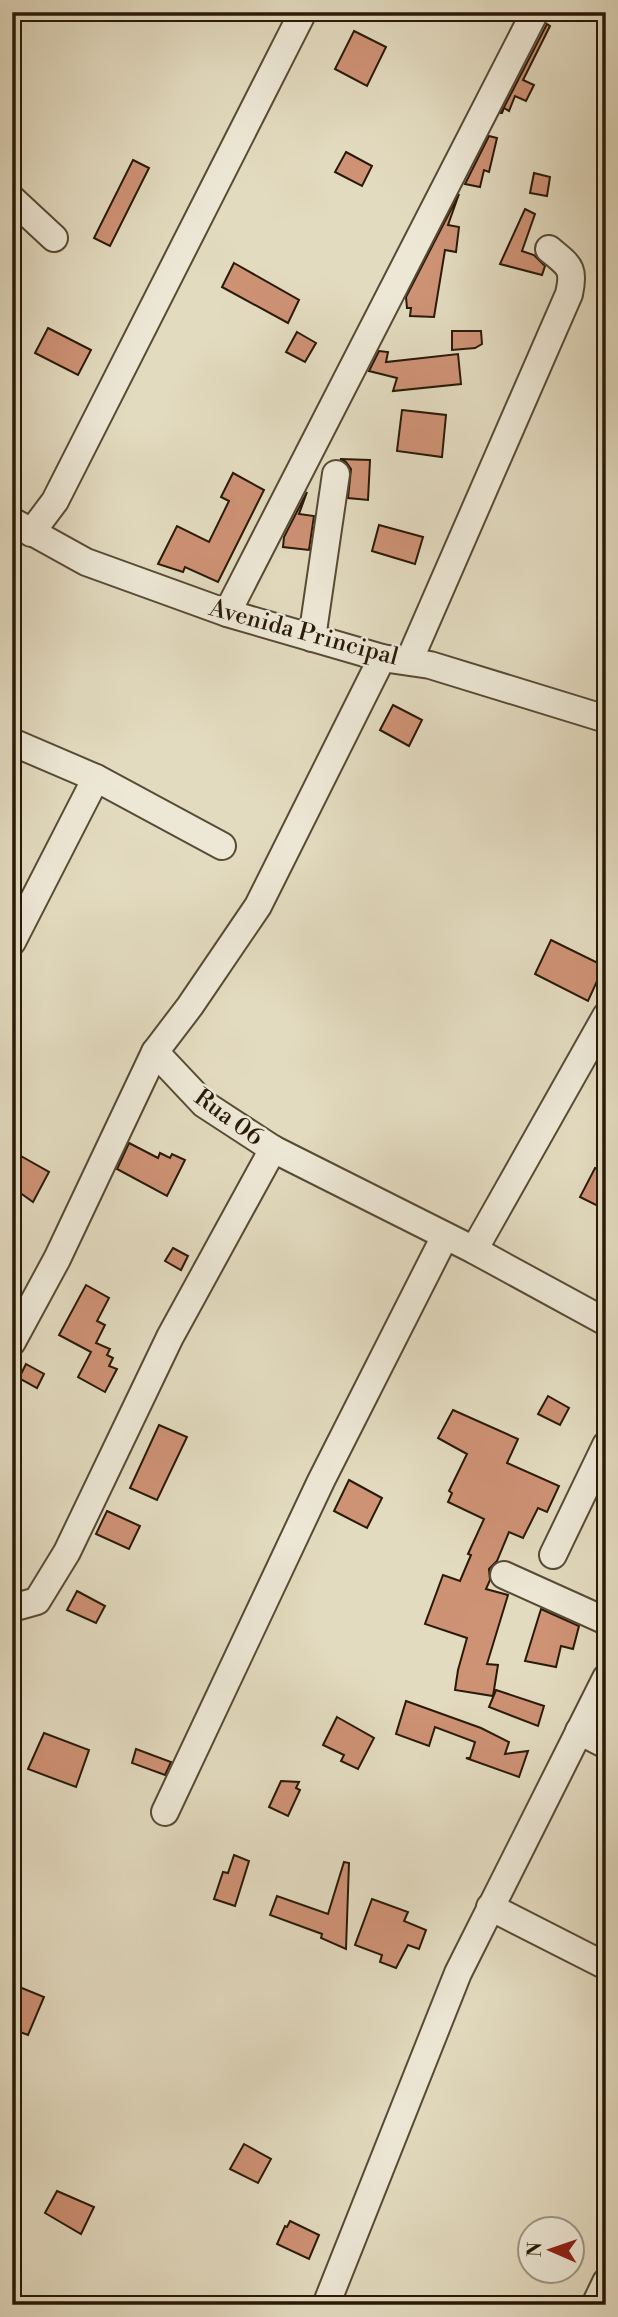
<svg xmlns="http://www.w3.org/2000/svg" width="618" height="2317" viewBox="0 0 618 2317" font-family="'Libre Bodoni',serif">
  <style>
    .building { fill: #ce9275; stroke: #291a07; stroke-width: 2 }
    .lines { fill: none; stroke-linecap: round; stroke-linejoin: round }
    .minor-casing { stroke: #584a35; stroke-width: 30 }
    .minor { stroke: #ede8d6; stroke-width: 26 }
    .labels { text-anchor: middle; stroke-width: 5; stroke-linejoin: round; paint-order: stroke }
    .street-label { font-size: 24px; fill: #291a07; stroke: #ede8d6 }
  </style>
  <rect width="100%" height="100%" fill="#e3dbc0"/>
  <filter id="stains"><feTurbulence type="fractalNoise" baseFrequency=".00286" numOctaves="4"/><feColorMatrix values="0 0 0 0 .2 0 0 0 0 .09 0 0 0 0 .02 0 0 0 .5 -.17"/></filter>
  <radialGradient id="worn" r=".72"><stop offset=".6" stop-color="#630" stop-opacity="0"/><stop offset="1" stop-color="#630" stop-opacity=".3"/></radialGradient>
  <!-- building -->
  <g class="building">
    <polygon points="547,24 550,26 523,80 534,85 526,101 515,96 509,111 504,108 502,113 501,113"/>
    <polygon points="354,31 386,47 367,86 335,69"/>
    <polygon points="489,136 497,138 489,172 484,170 480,187 465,184"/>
    <polygon points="346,152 372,166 362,186 335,172"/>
    <polygon points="133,160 149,168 110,246 94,238"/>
    <polygon points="534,173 550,177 547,196 530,193"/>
    <polygon points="459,194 448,225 459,227 456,252 445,250 434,317 410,316 411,308 407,308 406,297"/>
    <polygon points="525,209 535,214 522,251 534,255 545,266 542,275 500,264"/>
    <polygon points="234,263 299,300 288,323 222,287"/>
    <polygon points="48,328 91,350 78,375 35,353"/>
    <polygon points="452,331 481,331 482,344 475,348 452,350"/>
    <polygon points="297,332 316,343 305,362 286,352"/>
    <polygon points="379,351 388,352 386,362 458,354 461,384 393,391 397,378 369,371"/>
    <polygon points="402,410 446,415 442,457 397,451"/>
    <polygon points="340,459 370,460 368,500 348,498 351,469 346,462"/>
    <polygon points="233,473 264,490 218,582 185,567 183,572 158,564 177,526 209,542 229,501 221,497"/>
    <polygon points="307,492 299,514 314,516 309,550 283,547 284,537"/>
    <polygon points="379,525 423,537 415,564 372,551"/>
    <polygon points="393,705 422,720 409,746 380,730"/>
    <polygon points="551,940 604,966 588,1001 535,974"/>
    <polygon points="129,1143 158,1158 160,1153 170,1158 172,1154 185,1160 167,1196 117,1169"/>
    <polygon points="12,1151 49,1172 33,1202 12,1187"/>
    <polygon points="595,1168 606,1174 606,1192 598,1206 580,1197"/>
    <polygon points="173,1248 188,1256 181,1270 165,1261"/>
    <polygon points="86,1285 109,1298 97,1321 105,1325 96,1343 110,1349 107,1355 113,1358 109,1366 117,1369 105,1392 78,1377 91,1352 59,1335"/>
    <polygon points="26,1364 44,1374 37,1388 19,1378"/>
    <polygon points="548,1396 569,1408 560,1425 538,1414"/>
    <polygon points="453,1410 518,1439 507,1463 559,1486 547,1512 538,1508 523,1538 509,1532 497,1561 489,1569 490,1580 486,1589 508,1595 487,1664 498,1665 493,1696 455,1690 458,1670 467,1638 425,1624 443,1575 460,1581 471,1555 468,1554 484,1519 448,1502 452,1493 449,1491 467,1454 438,1438"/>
    <polygon points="159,1425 187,1437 157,1500 130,1488"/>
    <polygon points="349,1480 382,1498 367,1528 334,1511"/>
    <polygon points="107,1511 140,1526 129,1549 96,1534"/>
    <polygon points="77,1591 105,1606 96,1623 67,1610"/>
    <polygon points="541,1609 579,1626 573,1649 561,1646 556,1667 525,1661"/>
    <polygon points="496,1690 544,1706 538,1726 489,1707"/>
    <polygon points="406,1701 481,1728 509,1742 505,1754 528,1751 519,1777 466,1758 470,1758 475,1742 435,1727 429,1746 396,1734"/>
    <polygon points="337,1717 374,1738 358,1769 341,1761 344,1755 323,1745"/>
    <polygon points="44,1733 89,1750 76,1787 28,1769"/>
    <polygon points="136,1749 171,1762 165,1775 132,1763"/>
    <polygon points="281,1781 299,1782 296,1788 300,1790 288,1816 269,1807"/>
    <polygon points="234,1855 249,1861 235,1906 214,1899 223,1872 228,1873"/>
    <polygon points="344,1862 349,1863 346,1949 321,1938 322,1934 270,1915 277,1896 328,1914"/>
    <polygon points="372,1899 408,1912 404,1921 426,1930 419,1949 408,1945 396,1968 380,1962 382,1955 355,1945"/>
    <polygon points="12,1984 44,1997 28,2035 12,2029"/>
    <polygon points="244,2144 271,2159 258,2183 230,2169"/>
    <polygon points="57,2191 94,2207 81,2234 45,2213"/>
    <polygon points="290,2221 319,2235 309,2259 277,2244 285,2226 287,2227"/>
  </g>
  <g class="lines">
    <defs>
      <g id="minor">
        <polyline points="12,199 54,238"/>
        <polyline points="12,521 86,562 227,613 382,658 430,665 606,719"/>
        <polyline points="31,533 55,501 303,12"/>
        <polyline points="227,613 535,12"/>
        <polyline points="312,638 336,474"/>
        <polyline points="382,658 258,906 190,1006 155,1052 204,1104 273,1149 474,1250 606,1322"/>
        <path d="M409,661L569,294C575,267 569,266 549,249"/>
        <polyline points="12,742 96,778 222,846"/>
        <polyline points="12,942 96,778"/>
        <polyline points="474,1250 606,1016"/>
        <polyline points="12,1342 57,1259 155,1052"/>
        <polyline points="553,1555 606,1445"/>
        <polyline points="504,1575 606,1621"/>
        <polyline points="12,1608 37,1601 67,1552 170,1337 273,1149"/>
        <polyline points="579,1731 606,1745"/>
        <polyline points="165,1812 321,1481 445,1236"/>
        <polyline points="490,1907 606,1966"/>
        <polyline points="326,2305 458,1973 606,1678"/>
        <polyline points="595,2305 606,2282"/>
      </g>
    </defs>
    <!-- minor casing -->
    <use href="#minor" class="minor-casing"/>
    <!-- minor -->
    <use href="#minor" class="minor"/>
  </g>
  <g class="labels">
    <!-- street labels -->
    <g class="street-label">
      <text transform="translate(304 632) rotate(15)" y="8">Avenida Principal</text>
      <text transform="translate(229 1117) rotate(36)" y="8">Rua 06</text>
    </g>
  </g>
  <!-- margin -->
  <rect width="618" height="2317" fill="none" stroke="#e3dbc0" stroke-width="42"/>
  <rect x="14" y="14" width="590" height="2289" fill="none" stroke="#291a07" stroke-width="3.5"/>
  <rect x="21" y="21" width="576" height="2275" fill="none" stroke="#291a07" stroke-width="2"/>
  <!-- north arrow -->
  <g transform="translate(551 2250) rotate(272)"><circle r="33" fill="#ede8d6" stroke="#9f9683" stroke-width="2"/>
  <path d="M0-5L12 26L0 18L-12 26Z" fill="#8f2418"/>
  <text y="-10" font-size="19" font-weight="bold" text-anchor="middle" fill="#291a07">N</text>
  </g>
  <rect width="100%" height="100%" filter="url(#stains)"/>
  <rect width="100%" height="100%" fill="url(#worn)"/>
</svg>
